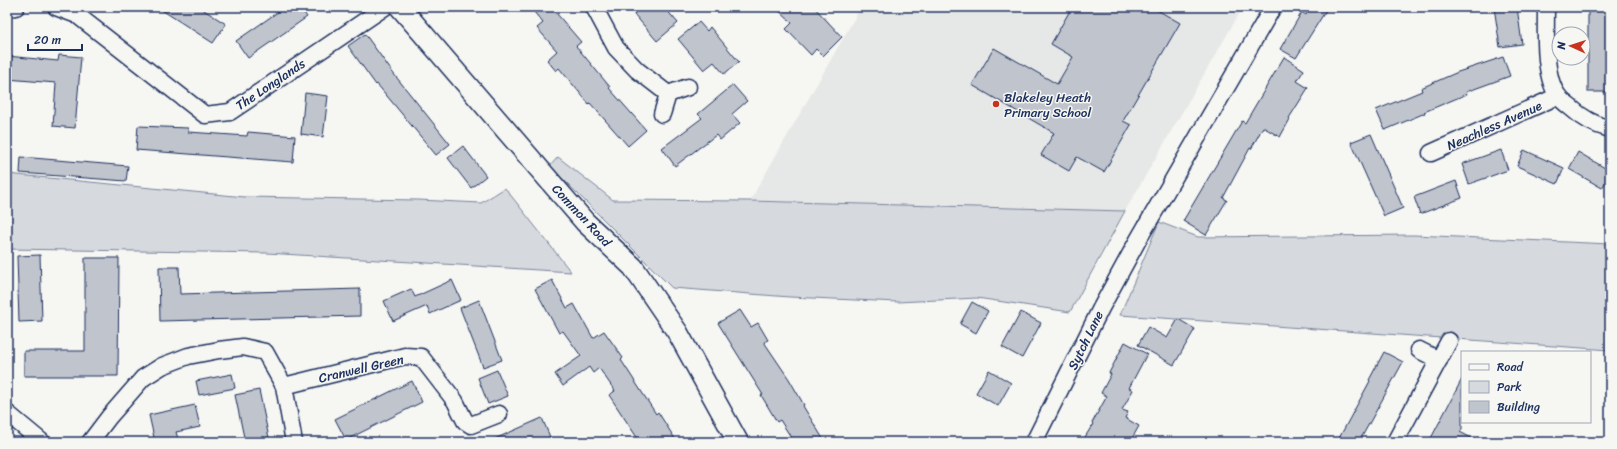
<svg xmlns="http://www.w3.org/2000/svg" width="1617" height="449" viewBox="0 0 1617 449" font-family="Sriracha,sans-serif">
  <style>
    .built { fill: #e6e7e7 }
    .green { fill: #d6d9dd; stroke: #78849e }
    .building { fill: #c0c4cd; stroke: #1b2f5e }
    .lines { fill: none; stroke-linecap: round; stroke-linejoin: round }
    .minor-casing { stroke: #1b2f5e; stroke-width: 19 }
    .tertiary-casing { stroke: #1b2f5e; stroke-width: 23 }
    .minor { stroke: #f6f6f2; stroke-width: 16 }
    .tertiary { stroke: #f6f6f2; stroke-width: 20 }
    .poi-dot { fill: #c8321e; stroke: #f6f6f2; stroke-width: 1.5 }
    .labels { text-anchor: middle; stroke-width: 3; stroke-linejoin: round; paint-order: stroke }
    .street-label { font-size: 13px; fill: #1b2f5e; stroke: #f6f6f2 }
    .poi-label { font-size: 13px; fill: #1b2f5e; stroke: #f6f6f2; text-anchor: start }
  </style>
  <rect width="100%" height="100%" fill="#f6f6f2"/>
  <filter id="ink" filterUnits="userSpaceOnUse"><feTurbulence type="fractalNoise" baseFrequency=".025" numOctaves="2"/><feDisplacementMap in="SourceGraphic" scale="8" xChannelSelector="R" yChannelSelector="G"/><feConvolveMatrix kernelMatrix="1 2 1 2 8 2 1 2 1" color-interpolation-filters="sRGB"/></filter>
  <g filter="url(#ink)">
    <!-- built -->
    <polygon class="built" points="861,7 1243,7 1125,211 750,201"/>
    <!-- green -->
    <g class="green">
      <polygon points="558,157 613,200 750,201 1125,211 1070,312 977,298 898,302 790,297 672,288 550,166"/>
      <polygon points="7,174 245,197 418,200 481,203 505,188 571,272 267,253 7,249"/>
      <polygon points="1159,222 1198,237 1414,235 1610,244 1610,350 1120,315"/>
    </g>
    <!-- building -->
    <g class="building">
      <polygon points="157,7 199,7 226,24 213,43"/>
      <polygon points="285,7 300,7 307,17 248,58 236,41"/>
      <polygon points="530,7 551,7 581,42 576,46 610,87 609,88 646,130 628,146 590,103 589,104 559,68 556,71 547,60 557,51 537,28 543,23"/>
      <polygon points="642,7 664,7 678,23 657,41 634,14"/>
      <polygon points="775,7 814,7 842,37 823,56 816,49 811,55 786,29 792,23"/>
      <polygon points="1072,7 1152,7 1180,23 1123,121 1131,125 1104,172 1077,157 1069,171 1041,155 1054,133 972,85 994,48 1057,84 1073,57 1051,44"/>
      <polygon points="1310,7 1328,7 1296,58 1280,49 1302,12 1306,15"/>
      <polygon points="1494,7 1517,7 1522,44 1500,47"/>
      <rect x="1588" y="7" width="20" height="85"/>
      <polygon points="699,22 707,31 710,27 739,62 724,74 714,62 704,70 678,39"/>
      <polygon points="365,34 393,73 450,144 436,155 377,84 376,85 348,46"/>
      <polygon points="59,55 81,57 75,128 53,126 56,83 7,79 7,56 58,61"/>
      <polygon points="1284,57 1304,70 1297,81 1308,88 1289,118 1290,119 1280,137 1263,127 1251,149 1250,148 1223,198 1227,200 1206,235 1183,221 1242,121 1245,123"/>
      <polygon points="1503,57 1510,76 1466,92 1467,94 1424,112 1425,113 1385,130 1376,110 1422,91 1421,88 1458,72"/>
      <polygon points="733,85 747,101 732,114 740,123 720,140 716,135 675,166 662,148 702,118 698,114"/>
      <polygon points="305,93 328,96 323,137 301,134"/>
      <polygon points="138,126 188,128 188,132 247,136 248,132 295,136 293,162 136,150"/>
      <polygon points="1371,134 1403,208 1384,216 1351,142"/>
      <polygon points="463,146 486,176 471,188 448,158"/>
      <polygon points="1501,150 1508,170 1469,184 1462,164"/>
      <polygon points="1524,150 1564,168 1557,184 1517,166"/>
      <polygon points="1578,152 1610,171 1610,175 1602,188 1569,169"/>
      <polygon points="21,157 128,166 126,181 20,173"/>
      <polygon points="1456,181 1462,198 1420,214 1414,197"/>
      <polygon points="40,255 42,321 19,322 17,256"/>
      <polygon points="85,258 119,258 118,376 24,376 24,351 85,351"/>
      <polygon points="159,267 179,267 180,294 360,289 360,316 160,321"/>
      <polygon points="452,280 461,300 430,314 427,306 393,321 384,301 411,289 415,297"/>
      <polygon points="552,280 567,308 574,304 593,338 604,331 623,358 621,360 656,414 658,412 677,442 640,442 609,395 615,391 599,368 593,373 589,367 563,386 555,374 581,356 563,331 559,333 535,289"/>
      <polygon points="479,300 502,360 483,367 460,308"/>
      <polygon points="972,302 988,311 976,333 960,324"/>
      <polygon points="740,310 751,327 758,323 768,340 764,342 789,379 804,405 803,406 825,442 794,442 780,420 777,422 761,395 763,395 718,323"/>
      <polygon points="1021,312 1041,323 1022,358 1002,347"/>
      <polygon points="1178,319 1195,329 1174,365 1138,345 1148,327 1167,338"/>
      <polygon points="1125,342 1147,354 1129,388 1133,390 1122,410 1128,412 1125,418 1139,426 1130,442 1082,442 1093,424 1092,423 1107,396 1101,393 1111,374 1109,373"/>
      <polygon points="1384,352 1403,362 1359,442 1337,442 1370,381 1369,380"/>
      <polygon points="497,370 508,396 488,404 478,378"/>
      <polygon points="989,370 1011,383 998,406 976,393"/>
      <polygon points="232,374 235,388 199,395 196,381"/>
      <polygon points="1462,379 1462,429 1460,432 1479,442 1429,442"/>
      <polygon points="412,381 422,402 346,440 335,419"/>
      <polygon points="259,390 269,438 245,442 235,395"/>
      <polygon points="195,405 200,427 176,432 179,442 155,442 149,415"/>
      <polygon points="542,418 550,437 538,442 488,442"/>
    </g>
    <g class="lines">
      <defs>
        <g id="minor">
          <polyline points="56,7 77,15 205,115 230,112 385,7"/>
          <polyline points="594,7 616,48 637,70 668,94"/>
          <path d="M1546,7C1546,31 1543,78 1559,97C1562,101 1566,104 1570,107C1582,118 1594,125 1610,129"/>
          <polyline points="7,8 16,7"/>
          <polyline points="662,114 668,94 688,87"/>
          <polyline points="1431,153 1558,96"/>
          <polyline points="1419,350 1439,360"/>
          <polyline points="284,386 405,356 421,357 455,401 465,421 471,425 499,414"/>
          <polyline points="7,413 42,442"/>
          <polyline points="90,442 109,417 143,378 162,366 188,356 219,350 243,347 265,352 284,386 294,442"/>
          <polyline points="1034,442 1101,308 1138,240 1273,7"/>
          <polyline points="1395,442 1449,341"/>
        </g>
        <polyline id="tertiary" points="400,7 585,222 633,267 678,333 738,442"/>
      </defs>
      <!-- minor casing -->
      <use href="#minor" class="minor-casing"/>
      <!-- tertiary casing -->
      <use href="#tertiary" class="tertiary-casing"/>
      <!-- minor -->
      <use href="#minor" class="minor"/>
      <!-- tertiary -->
      <use href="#tertiary" class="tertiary"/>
    </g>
  </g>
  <!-- markers -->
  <circle class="poi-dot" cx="996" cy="104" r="4"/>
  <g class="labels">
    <!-- street labels -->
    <g class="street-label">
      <text transform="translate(270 84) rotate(-34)" y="5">The Longlands</text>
      <text transform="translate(1494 125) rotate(-24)" y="5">Neachless Avenue</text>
      <text transform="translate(582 215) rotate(47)" y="5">Common Road</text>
      <text transform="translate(1085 340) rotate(-64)" y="5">Sytch Lane</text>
      <text transform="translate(361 368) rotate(-13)" y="5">Cranwell Green</text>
    </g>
    <!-- poi labels -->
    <g class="poi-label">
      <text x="1004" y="102">Blakeley Heath<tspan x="1004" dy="15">Primary School</tspan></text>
    </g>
  </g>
  <!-- margin -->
  <rect width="1617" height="449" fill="none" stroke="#f6f6f2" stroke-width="24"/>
  <rect x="12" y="12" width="1593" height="425" fill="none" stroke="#1b2f5e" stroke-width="1.5" filter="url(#ink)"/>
  <!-- legend -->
  <rect x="1461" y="351" width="130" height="72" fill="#f6f6f2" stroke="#9ea6b7"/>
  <rect x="1469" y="364" width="20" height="6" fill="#f6f6f2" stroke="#9ea6b7"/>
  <text x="1497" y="371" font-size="12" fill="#1b2f5e">Road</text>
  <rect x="1469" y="381" width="20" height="12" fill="#d6d9dd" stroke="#9ea6b7"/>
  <text x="1497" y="391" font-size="12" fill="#1b2f5e">Park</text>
  <rect x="1469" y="401" width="20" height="12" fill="#c0c4cd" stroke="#9ea6b7"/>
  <text x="1497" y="411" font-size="12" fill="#1b2f5e">Building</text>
  <!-- north arrow -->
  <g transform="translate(1571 46) rotate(273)"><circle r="19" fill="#f6f6f2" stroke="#9ea6b7"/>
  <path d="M0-3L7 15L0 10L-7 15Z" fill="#c8321e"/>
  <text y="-6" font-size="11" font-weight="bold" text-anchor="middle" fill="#1b2f5e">N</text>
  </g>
  <!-- scale -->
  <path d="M28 44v6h54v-6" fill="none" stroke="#1b2f5e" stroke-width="2"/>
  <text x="34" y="44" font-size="12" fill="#1b2f5e" stroke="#f6f6f2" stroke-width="3" paint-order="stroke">20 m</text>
</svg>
